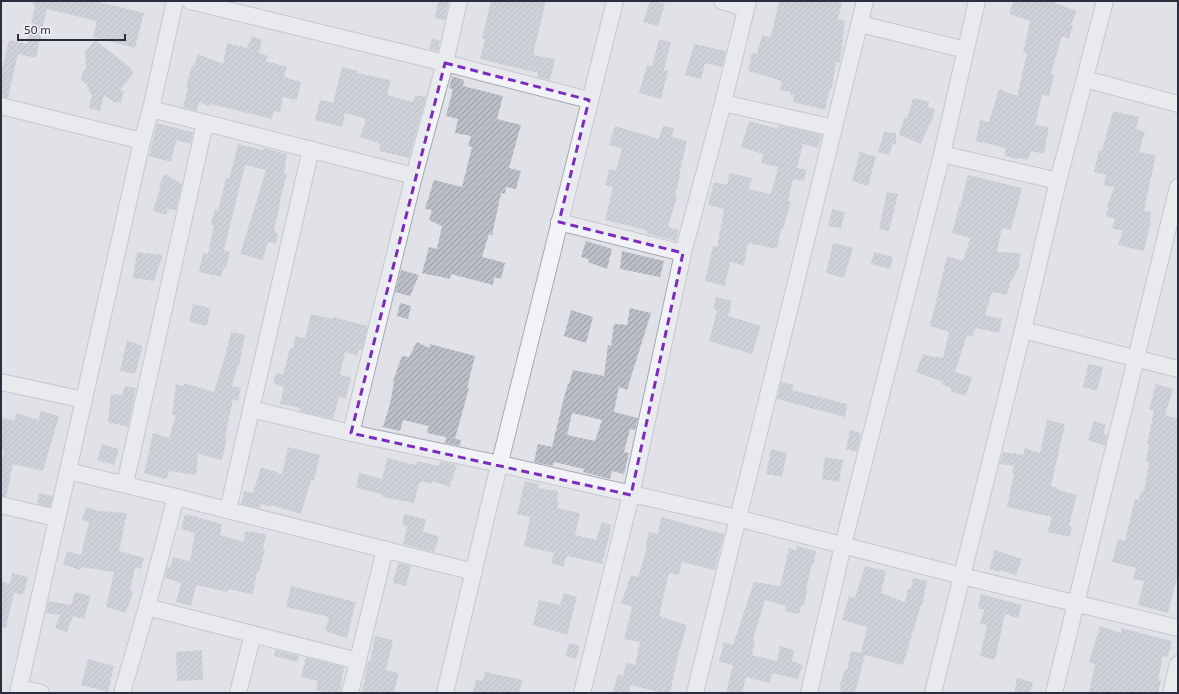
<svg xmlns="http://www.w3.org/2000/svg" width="1179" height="694" viewBox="0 0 1179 694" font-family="'Exo 2',sans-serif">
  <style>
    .building { fill: url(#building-hatch); fill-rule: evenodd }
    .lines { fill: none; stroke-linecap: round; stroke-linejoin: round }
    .minor-casing { stroke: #a6a8b2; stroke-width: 18 }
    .minor { stroke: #f2f3f6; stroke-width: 16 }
    .marked { fill: none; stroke: #7b2cbf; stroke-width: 3; stroke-dasharray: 8 5; stroke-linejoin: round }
  </style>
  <defs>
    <pattern id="building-hatch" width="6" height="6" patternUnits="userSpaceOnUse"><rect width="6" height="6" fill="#bbbdc7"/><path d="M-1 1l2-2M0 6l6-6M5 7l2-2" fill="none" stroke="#989aa3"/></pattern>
  </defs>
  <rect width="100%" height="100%" fill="#e0e2e8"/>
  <!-- building -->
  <g class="building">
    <polygon points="33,1 95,1 144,13 135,48 93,37 97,21 47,9 36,58 18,54 8,98 1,97 1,73 9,40 27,44 35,6 33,5"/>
    <polygon points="438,1 449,1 445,20 435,18"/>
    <polygon points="491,1 546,1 533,55 555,59 550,80 537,77 538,73 480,59 485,39 482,38"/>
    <polygon points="650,1 655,1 665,4 658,26 643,22"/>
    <polygon points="779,1 833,1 842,3 838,19 845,21 840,62 836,62 832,89 830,88 825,110 793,102 794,95 790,95 790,92 780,90 782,81 748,71 752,53 757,54 762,35 771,37"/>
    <polygon points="1013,1 1056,1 1055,3 1077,11 1071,25 1073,25 1069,39 1062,36 1051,74 1054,75 1049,96 1042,95 1035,125 1049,127 1044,154 1031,151 1028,160 1019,158 1018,159 1004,156 1006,148 976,141 980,120 989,122 999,89 1017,96 1027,53 1023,52 1030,21 1009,14"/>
    <polygon points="252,36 262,40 259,53 268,56 266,61 287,67 284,77 301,82 297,100 283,97 280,112 274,111 272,119 211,104 210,106 199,102 197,111 183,107 188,88 186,88 192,65 194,66 198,54 223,64 227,43 247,48"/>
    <polygon points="432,38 440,41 438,51 429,49"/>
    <polygon points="659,39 671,42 664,70 668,71 661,99 639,93 647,65 652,66"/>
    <polygon points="95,40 132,69 133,74 120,90 124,91 121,102 115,103 104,95 100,111 89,108 92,95 90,93 87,85 81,80 81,75 86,68 85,52"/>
    <polygon points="694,44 726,51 722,67 705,63 701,79 685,75"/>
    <polygon points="342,67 358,71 357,73 391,80 387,95 413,102 415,95 426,97 409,158 379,151 381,144 360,137 366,119 345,113 342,127 315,120 320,100 333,103"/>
    <polygon points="452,76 464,80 463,86 503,96 497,119 521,125 509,168 521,171 516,189 506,187 505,194 501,193 492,235 489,234 482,257 505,263 501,279 494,277 493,285 451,274 450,279 422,273 429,247 437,249 442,226 429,220 432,210 425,209 434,180 462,187 472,147 468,146 471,136 455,133 458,119 446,116 453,89 449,88"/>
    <polygon points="913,98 929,102 928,107 935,109 932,121 931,121 921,144 899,135 904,118 907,119"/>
    <polygon points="1113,111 1139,117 1136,129 1145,132 1139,152 1156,155 1144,211 1151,212 1150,220 1151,221 1144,251 1118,245 1123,231 1112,228 1115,219 1106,216 1108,208 1107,207 1114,187 1103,185 1106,175 1094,172 1099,150 1102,151"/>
    <polygon points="749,121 778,129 779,125 822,135 818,148 803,144 797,168 806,170 804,181 793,179 788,201 791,202 783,229 781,229 777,249 748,243 744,265 730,262 725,286 705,281 713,246 717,247 724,209 708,205 714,182 727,185 730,173 752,178 749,189 771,194 778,167 761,163 763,154 741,147"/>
    <polygon points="157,123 193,132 191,144 176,140 171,162 149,156"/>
    <polygon points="615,126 659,139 663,126 674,128 672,137 687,141 679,176 680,176 675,196 677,197 668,227 679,230 676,241 646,233 646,230 605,220 613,187 605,185 609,169 616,171 622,148 609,145"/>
    <polygon points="884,132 896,133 896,144 893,144 889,155 878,152"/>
    <polygon points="238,144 264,150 264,148 287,154 284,173 287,174 282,192 274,232 278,233 276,243 268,242 263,260 240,254 266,170 245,165 224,250 230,252 226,268 224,267 221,277 199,272 203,253 208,254 214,225 211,224 215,209 218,210 226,178 229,179"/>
    <polygon points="860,152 876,157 868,186 852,181"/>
    <polygon points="165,174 182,184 176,210 168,209 166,215 153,211 161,185 159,185"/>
    <polygon points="968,175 1022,188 1011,230 1002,228 997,252 1020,253 1019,267 1010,283 1007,295 992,292 985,315 1002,319 999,333 976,328 972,337 967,335 955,372 972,377 966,396 950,391 951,388 942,385 943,382 916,372 923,354 936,358 936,356 943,358 949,332 930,326 947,256 963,261 970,238 952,233 959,206 960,206"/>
    <polygon points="887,192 898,194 889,231 879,229"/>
    <polygon points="832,209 845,212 841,228 828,226"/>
    <polygon points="586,241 612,249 607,269 588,262 589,259 581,257"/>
    <polygon points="833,243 853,248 844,278 826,273"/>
    <polygon points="622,251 664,261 660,277 620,269"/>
    <polygon points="137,252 163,255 154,281 133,278"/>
    <polygon points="874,252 893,257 890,269 871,264"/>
    <polygon points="401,270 419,275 410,296 395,292"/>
    <polygon points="716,297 732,301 728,316 761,326 752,354 709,341 717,310 713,309"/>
    <polygon points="400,303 411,306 408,319 397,316"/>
    <polygon points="193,304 211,308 207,326 189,322"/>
    <path d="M630,308L651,313L627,390L619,387L614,412L638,418L635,430L630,429L624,452L629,453L624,474L612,471L610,479L583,472L584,469L554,462L553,466L534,462L538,444L552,447L563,401L568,384H569L573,370L604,376L608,345L611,346L614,324L627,325ZM572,413L602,420L595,441L567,435Z"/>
    <polygon points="571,310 593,317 586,343 564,336"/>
    <polygon points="311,314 332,319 333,317 368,326 362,350 359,349 358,356 345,352 340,375 351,377 346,399 339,397 333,419 299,411 300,408 280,404 284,387 273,383 276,373 283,375 290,348 293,348 295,336 305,338"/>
    <polygon points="231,332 245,335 239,366 238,365 232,386 241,388 238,401 233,399 225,437 227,438 222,460 198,454 196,475 169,471 166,479 144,473 153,433 169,438 176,415 172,415 176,384 183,386 184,383 214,392 225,356"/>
    <polygon points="127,340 143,346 135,374 120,371"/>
    <polygon points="417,342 429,348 430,344 475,356 467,388 469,388 455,439 427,433 429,426 403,420 400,431 383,427 390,404 394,382 393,381 402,356 409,357"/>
    <polygon points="1088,364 1103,367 1097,391 1083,387"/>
    <polygon points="781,382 794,385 792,390 847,404 845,417 777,399"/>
    <polygon points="1156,384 1173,389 1165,415 1178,418 1178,575 1168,613 1138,605 1144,581 1133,579 1136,568 1112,562 1118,539 1125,541 1135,499 1139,500 1141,491 1144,492 1149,462 1146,462 1149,444 1147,444 1154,411 1149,409"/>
    <polygon points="125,386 136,388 128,427 108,422 111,394 122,395"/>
    <polygon points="41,411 59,416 43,471 13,464 6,497 1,496 1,463 4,451 1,450 1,418 14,420 17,413 38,420"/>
    <polygon points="1047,420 1065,424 1051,486 1058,488 1058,490 1077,495 1069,526 1072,526 1070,537 1048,532 1052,517 1007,507 1014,474 1012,473 1014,466 1000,464 1003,452 1023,455 1025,448 1040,453"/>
    <polygon points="1095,421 1106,425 1103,434 1107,435 1105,446 1088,440 1093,422"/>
    <polygon points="850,430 861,433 857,452 846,449"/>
    <polygon points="446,437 461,440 460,446 445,443"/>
    <polygon points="102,444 119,449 114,465 97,460"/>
    <polygon points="288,447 320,455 314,480 311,480 301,514 271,505 271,507 261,504 260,508 241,504 244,491 253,493 261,467 282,474"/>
    <polygon points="771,449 787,453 782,477 766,474"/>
    <polygon points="825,457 843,460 839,482 822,479"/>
    <polygon points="387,458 416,465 417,461 439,466 440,461 457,465 450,487 432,481 431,484 422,481 421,483 419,483 414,503 382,497 382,494 356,488 359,473 382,479"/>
    <polygon points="525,481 539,484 538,488 558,491 557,501 559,502 557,508 580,513 575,535 596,540 602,522 612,525 602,564 567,556 563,567 551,563 554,553 524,546 530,517 517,514"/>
    <polygon points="39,493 53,496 50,507 37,504"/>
    <polygon points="86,507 99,511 127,513 119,551 144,558 141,569 135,567 130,591 133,592 126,613 106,607 114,572 81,567 80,570 63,564 67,551 81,555 89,522 82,520"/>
    <polygon points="185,514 222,524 220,535 244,542 245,531 266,534 263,549 265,550 259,572 257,571 253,594 228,589 228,592 196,585 191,606 176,602 181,583 165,578 167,567 170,568 173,557 190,561 195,533 181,529"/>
    <polygon points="404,514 426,519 423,532 439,536 434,552 403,544 407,526 402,525"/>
    <polygon points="661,517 724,534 715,570 682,562 679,575 669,573 659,616 687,625 678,656 670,693 663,693 631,685 629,693 613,693 618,674 623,676 626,663 635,665 640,642 624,639 632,607 621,603 631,575 638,577 647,547 645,547 649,532 658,534"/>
    <polygon points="797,546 816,551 814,564 812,563 806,589 807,589 804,606 801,606 799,614 785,611 786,606 765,600 753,640 755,640 752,655 777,661 780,646 794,650 792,661 803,665 798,679 772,673 770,683 746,677 742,693 726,693 733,665 719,662 724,642 733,645 754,582 780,586 789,548 796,550"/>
    <polygon points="995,550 1022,559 1016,575 1000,570 1000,572 989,569"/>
    <polygon points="398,563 427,570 411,566 406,586 393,583"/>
    <polygon points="865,566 886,571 881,593 905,602 908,589 911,589 913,578 927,581 922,605 921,605 903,665 865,655 855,693 840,693 841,689 839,688 845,669 847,670 851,651 861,653 867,627 842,620 849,596 855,598"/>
    <polygon points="12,573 28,577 23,595 14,593 6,628 1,627 1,581 10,584"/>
    <polygon points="291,586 356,602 347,638 325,631 329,617 286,607"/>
    <polygon points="75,592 91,596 84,619 73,616 67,632 55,628 60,615 46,613 48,601 71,605"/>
    <polygon points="564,593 577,597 567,635 533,625 539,600 560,605"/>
    <polygon points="981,594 1022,605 1018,618 1005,614 995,660 980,656 987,625 980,624 984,610 978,608"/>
    <polygon points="1100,626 1121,633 1121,628 1172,641 1168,657 1163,656 1158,680 1161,681 1158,693 1089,693 1095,664 1089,662"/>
    <polygon points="375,636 393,640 386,670 399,673 394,693 361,693 365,679 364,679 368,661 370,662"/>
    <polygon points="569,643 580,646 576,659 565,656"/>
    <polygon points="202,650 203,680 177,681 176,652"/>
    <polygon points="275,650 299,656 297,662 274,656"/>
    <polygon points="306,657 344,667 340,693 330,693 316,690 318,681 301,677"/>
    <polygon points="88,659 114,666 108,692 81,685"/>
    <polygon points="485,672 523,680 519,693 473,693 476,680 483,681"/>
    <polygon points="1017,678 1033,682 1030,693 1014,693"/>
  </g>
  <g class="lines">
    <defs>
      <g id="minor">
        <polyline points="190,1 445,63 589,100"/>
        <polyline points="722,1 746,8"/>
        <polyline points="860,24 966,50"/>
        <polyline points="1085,79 1178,104"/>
        <polyline points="723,103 834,128"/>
        <polyline points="1,106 142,141"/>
        <polyline points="151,109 414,176"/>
        <polyline points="942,154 1058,181"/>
        <polyline points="559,222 683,253"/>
        <polyline points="1023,330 1178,369"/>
        <polyline points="1,382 84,400"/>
        <polyline points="251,409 351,433 500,464 737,518 962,576 1178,628"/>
        <polyline points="351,433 414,176 445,63 459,1"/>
        <polyline points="68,471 176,497 474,572"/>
        <polyline points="125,484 205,123"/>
        <polyline points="1,505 56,518"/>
        <polyline points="228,510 311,149"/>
        <polyline points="147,607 358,661"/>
        <polyline points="19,688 41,693"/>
        <polyline points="18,693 142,141 151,109 175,1"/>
        <polyline points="122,693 147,607 176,497"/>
        <polyline points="238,693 253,634"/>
        <polyline points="350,693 385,549"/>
        <polyline points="445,693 488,510 615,1"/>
        <polyline points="582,693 631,495 683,253 723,103 748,1"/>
        <polyline points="695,693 865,1"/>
        <polyline points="809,693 843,545 942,154 977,1"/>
        <polyline points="933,693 1023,330 1058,181 1105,1"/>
        <polyline points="1054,693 1178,187"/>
        <polyline points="1171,693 1178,664"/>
      </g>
    </defs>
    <!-- minor casing -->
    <use href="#minor" class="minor-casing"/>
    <!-- minor -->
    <use href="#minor" class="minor"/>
  </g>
  <!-- marked area -->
  <path d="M0 0H1179V694H0ZM445,63L589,100L559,222L683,253L631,495L351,433Z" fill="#e0e2e8" fill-opacity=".55" fill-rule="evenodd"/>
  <path class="marked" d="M445,63L589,100L559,222L683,253L631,495L351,433Z"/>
  <!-- border -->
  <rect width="1179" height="694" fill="none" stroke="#2a2e3e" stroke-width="4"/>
  <!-- scale -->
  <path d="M18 34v6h107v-6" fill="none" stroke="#2a2e3e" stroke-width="2"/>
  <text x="24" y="34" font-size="12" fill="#2a2e3e" stroke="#eff1f6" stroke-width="3" paint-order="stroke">50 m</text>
</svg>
